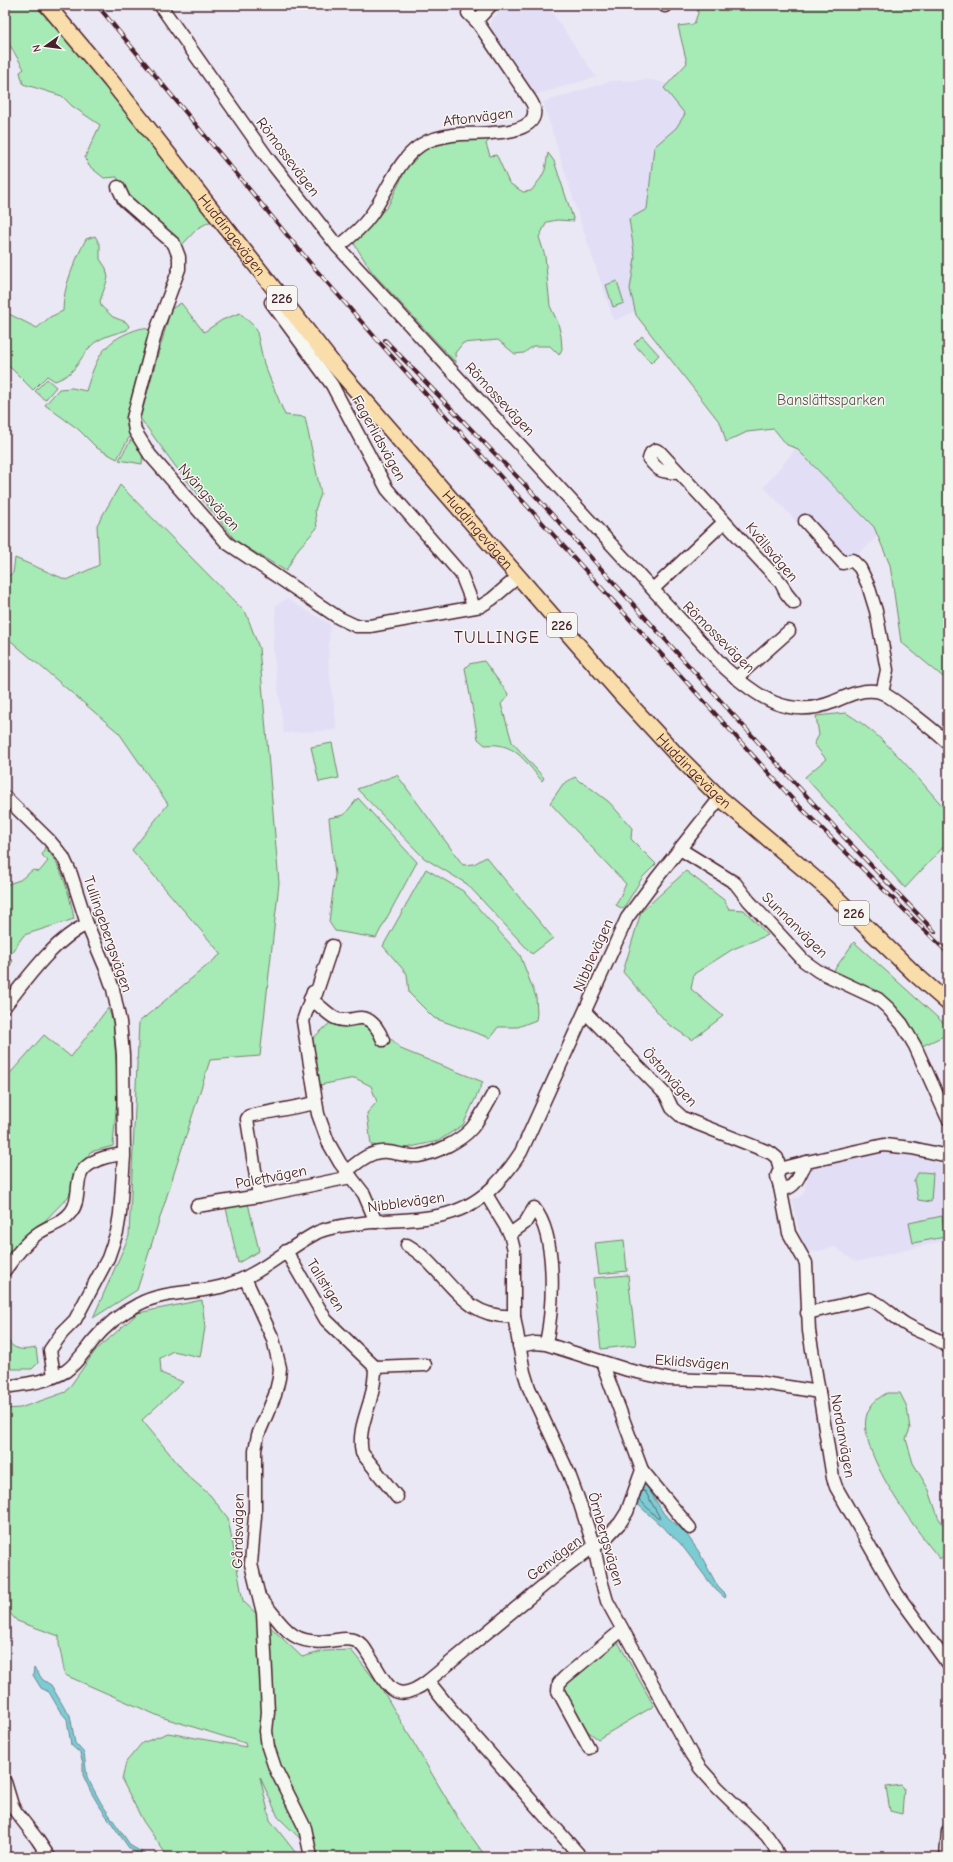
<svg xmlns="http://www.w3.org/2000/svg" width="953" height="1862" viewBox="0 0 953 1862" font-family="'Comic Neue',sans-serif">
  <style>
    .built { fill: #e2def6 }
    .green { fill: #a6eab5; stroke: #788470 }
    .water { fill: #7bccd4; stroke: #678790 }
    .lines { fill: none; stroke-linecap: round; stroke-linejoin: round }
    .shore { stroke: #5e646f; stroke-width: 1 }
    .minor-casing { stroke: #4a1f2b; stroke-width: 15 }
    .major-casing { stroke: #4a1f2b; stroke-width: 18 }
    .minor { stroke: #f6f6f2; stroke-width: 12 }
    .major { stroke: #f9deab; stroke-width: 15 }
    .rail-casing { stroke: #4a1f2b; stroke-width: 4 }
    .rail { stroke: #f6f6f2; stroke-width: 2.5; stroke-dasharray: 8; stroke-linecap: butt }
    .labels { text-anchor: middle; stroke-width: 3; stroke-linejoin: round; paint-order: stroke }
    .shield { fill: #f6f6f2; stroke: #7e6067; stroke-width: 1 }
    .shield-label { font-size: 14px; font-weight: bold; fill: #4a1f2b }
    .street-label { font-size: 15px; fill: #4a1f2b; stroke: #f6f6f2 }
    .park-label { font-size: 15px; fill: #61524e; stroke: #f6f6f2 }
    .quarter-label { font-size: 17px; letter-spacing: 1px; fill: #4a1f2b; stroke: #f6f6f2 }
  </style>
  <rect width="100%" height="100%" fill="#eae8f4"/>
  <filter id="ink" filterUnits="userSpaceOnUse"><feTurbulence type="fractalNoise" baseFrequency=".025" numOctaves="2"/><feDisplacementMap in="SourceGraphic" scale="8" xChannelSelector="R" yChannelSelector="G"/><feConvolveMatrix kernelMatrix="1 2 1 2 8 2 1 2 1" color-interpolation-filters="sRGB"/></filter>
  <g filter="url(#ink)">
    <!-- built -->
    <g class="built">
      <polygon points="509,5 547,5 596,77 534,95 491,28 491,20"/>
      <polygon points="651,80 673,85 790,237 614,321 577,211 543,102 611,81"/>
      <polygon points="796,448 874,527 878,536 841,569 764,487"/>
      <polygon points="287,599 330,624 328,660 337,730 284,733 273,649 276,605"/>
      <polygon points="885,1150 903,1152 948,1166 948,1240 856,1262 835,1247 815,1252 804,1250 792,1199 799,1198 803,1194 806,1183 808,1166"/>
    </g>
    <!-- green -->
    <g class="green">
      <polygon points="5,5 34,5 80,52 213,220 198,228 181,246 122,188 117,177 104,178 89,166 85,157 100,125 72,106 62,96 23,84 20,72 24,69 5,37"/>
      <polygon points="697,5 948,5 948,681 901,642 890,565 874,527 796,448 787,445 774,429 747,432 726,442 721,424 636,315 630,289 635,258 629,219 647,209 654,147 676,128 685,114 664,88 687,63 678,26 694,24 698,13"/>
      <polygon points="492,138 495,139 488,141 486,144 490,156 496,155 498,158 509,183 523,192 531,191 541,178 545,170 548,153 554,161 574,221 557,220 547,222 539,237 545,256 550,306 558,323 561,336 562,349 559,355 550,346 533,346 524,353 515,354 498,340 463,343 455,353 456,363 372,272 353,242 388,206 406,169 428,146 454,140"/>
      <path d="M95,236L100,245V259L106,268L108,278L100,301L101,306L113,317L126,322L129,326L127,330C114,334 99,337 90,347C76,363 77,373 55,381L47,376L33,390L5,362V312L37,328L50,317L63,311C63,286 75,261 86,239Z"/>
      <polygon points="617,281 624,303 613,307 606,285"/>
      <polygon points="181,303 204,332 222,320 240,313 256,328 264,364 285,415 305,417 321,494 315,510 317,528 298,549 286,571 236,541 176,467 140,418 171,309"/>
      <path d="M142,328L156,331L128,418L127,426L130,436L117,459L97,448L78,429L45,405L59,389L72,388L86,391C97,355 104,339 142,328Z"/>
      <polygon points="642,336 659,355 651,363 634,344"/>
      <polygon points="47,379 56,387 45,400 35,391"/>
      <path d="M132,438C139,447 144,452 142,464L119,460Z"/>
      <polygon points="120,485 246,613 259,648 279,883 260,1056 210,1060 137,1290 93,1318 129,1236 139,1022 221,954 132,850 168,804 119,733 5,636 5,578 13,573 15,558 67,580 99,565 97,525"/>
      <path d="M484,661L509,695L501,704L512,742L544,778L542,781C524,760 515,742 485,745L478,739L465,668L469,664Z"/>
      <path d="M846,713C887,737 916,777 948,812V842L905,888L805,777L826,759L814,744L819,735L816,716Z"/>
      <polygon points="332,743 339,778 319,782 311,747"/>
      <polygon points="397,775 463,865 474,864 486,857 553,938 532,954 467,884 424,858 357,789"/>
      <polygon points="575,777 580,782 584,783 609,802 632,828 631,839 656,864 642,878 623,909 616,905 626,884 550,803 563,784"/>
      <polygon points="358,798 417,862 376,938 335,931 329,922 335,875 329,818 344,815"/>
      <path d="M45,847C62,865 70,895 74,919L24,935L8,957L13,961L6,970L5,887L8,884L20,880L33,870L39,872L48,861L42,855Z"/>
      <polygon points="426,869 463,891 520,955 536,997 537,1013 536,1020 518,1027 498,1027 490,1038 434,1018 409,993 407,974 383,946"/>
      <polygon points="686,871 724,900 729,909 744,910 768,935 733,949 694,974 691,989 723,1016 692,1040 668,1024 623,972 641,912"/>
      <polygon points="854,942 948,1027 948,1034 920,1047 901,1014 832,973"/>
      <polygon points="108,1008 113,1021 118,1085 113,1146 90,1152 68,1197 5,1262 5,1079 44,1035 71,1057"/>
      <polygon points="331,1022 345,1027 357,1023 369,1028 388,1036 403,1050 483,1082 463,1125 438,1141 406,1148 371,1145 367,1113 377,1102 371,1086 355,1078 320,1085 312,1039"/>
      <polygon points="922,1172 933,1173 931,1202 918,1200 914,1181 918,1173"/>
      <polygon points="248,1203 259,1251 238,1263 226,1208"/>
      <polygon points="942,1216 945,1237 913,1243 909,1223"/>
      <polygon points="624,1240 627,1271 599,1274 595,1243"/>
      <polygon points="628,1275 636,1345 601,1349 593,1278"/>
      <polygon points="202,1300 205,1328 200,1357 173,1351 160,1358 161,1373 183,1382 142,1420 188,1476 210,1495 228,1518 243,1601 302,1657 324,1651 351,1650 380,1686 458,1818 486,1857 319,1857 278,1817 260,1777 270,1820 299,1857 168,1857 143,1821 122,1780 126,1762 142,1743 168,1733 246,1747 245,1743 161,1717 65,1675 59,1644 59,1636 17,1621 5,1608 5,1486 9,1482 5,1478 5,1409 20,1408 66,1392 95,1351 138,1313"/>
      <path d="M5,1336C13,1350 20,1351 36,1348L38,1363L32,1369H5Z"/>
      <path d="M887,1393H900L907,1407L910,1429L906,1439L913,1463L929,1490L938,1517L948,1532V1550L940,1559C917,1532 855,1449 867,1414C871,1403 878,1398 887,1393Z"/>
      <polygon points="618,1642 654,1706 598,1739 586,1730 564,1690 565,1683"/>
      <polygon points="901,1785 904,1788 902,1814 890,1811 886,1787"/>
    </g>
    <!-- water -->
    <g class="water">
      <polygon points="640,1485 647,1486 664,1514 685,1532 699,1552 718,1587 726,1595 725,1598 714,1588 680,1543 634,1501"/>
      <polygon points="34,1668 43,1680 51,1685 65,1709 70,1715 75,1743 84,1753 87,1777 101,1803 131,1846 145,1854 147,1857 143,1857 129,1848 98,1804 91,1792 83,1775 83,1763 80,1753 71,1745 67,1719 60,1711 49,1692 41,1688 33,1675"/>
    </g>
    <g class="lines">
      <!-- shore -->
      <polyline class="shore" points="639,1499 657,1518 660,1518 645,1491 642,1491 640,1497"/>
      <defs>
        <g id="minor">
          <path d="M160,5L267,157L338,247L725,668C757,697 789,720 833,702C849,695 863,688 880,692C892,696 937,733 948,743"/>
          <polyline points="665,6 665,5"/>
          <polyline points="478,23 479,18 491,5"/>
          <polyline points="118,187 124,200 174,244 179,257 179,269 156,331 133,418 135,431 150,455 227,543 339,618 356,626 370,626 481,606 492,599 519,576"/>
          <path d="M338,247C351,237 362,228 371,215C389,190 398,155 428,141C439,137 450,135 461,134C478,133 539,137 534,109C534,105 531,101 529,98L478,23L468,13"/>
          <polyline points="271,302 332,385 387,489 461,574 474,607"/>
          <path d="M679,473C662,472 659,472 649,459L651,453L656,450L661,453L781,583L786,593L794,603"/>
          <polyline points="805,521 843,563 852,560 860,568 868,585 876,611 887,670 882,693"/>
          <polyline points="653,589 724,522"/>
          <polyline points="736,678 789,631"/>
          <polyline points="5,797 49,840 63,857 71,874 87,924 106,969 113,989 120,1022 123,1055 124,1156 120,1214 117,1232 108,1258 75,1320 62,1333 50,1350 54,1376"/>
          <polyline points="680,849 735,883 749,901 804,961 818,971 878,999 888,1008 902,1024 915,1046 948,1119"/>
          <polyline points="332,946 316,994 313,992 303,1021 318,1114 328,1142 340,1163 364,1194 376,1222"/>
          <path d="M310,999C319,1004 326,1013 335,1018C351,1026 361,1008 376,1027C379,1031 381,1035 383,1040"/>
          <path d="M5,1006C29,976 53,941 87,924"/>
          <polyline points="585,1012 666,1095 672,1108 683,1118 771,1153 777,1158 780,1169 807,1162"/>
          <path d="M780,1169L777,1176L780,1187L788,1188C799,1183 800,1171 807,1162L884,1145L912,1148L948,1156"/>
          <path d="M347,1171C359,1161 372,1150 388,1152C398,1153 408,1157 418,1156C436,1153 461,1141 472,1128C481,1117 487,1105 493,1094"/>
          <polyline points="780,1187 789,1233 806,1263 809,1331 833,1478 836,1487 897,1594 948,1664"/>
          <polyline points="486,1194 510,1234 514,1250 514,1316 524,1372 529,1388 569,1474 579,1501 594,1547 601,1580 607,1601 691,1754 700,1768 717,1787 767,1836 774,1846 779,1857"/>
          <polyline points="259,1196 247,1119 249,1116 316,1103"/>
          <polyline points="197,1206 259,1196 351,1177"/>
          <path d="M510,1234L525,1223L534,1208C558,1237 553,1309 546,1344"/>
          <path d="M407,1245C447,1268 459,1320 514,1316"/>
          <polyline points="286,1251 326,1320 375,1367 425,1365"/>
          <path d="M5,1270C15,1257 26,1241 40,1232C51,1225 63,1223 71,1212C82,1199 73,1178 86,1167C96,1158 110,1156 123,1154"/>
          <polyline points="245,1278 273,1339 280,1368 279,1378 275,1395 258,1435 255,1450 255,1516 251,1564 263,1613 268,1712 266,1731 268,1747 275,1768 305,1828 311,1857"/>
          <path d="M807,1313L869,1299C883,1304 894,1318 907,1325C922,1334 936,1336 948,1347"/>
          <polyline points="519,1346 535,1343 546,1344 628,1370 668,1379 757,1382 819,1392"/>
          <path d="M375,1367C375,1378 373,1390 370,1401C365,1418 358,1434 362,1453L397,1497"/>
          <path d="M5,1387C25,1384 48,1382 66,1371C77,1363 84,1352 92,1342C105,1326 121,1313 139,1304C165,1290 199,1294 227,1285C260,1275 287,1248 318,1232C331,1226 349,1225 363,1223C386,1220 409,1221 432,1217C474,1211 499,1186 521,1152L627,918L656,879L720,798"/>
          <polyline points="642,1470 690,1528"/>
          <path d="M261,1599C283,1625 290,1646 329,1641C338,1640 348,1637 356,1641C363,1644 366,1651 370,1657C388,1686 394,1707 428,1681L449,1707L581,1857"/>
          <polyline points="428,1681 560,1572 586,1552 604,1540 620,1523 627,1512 642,1470 602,1362"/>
          <polyline points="589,1748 558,1691 559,1683 565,1677 622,1630"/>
          <polyline points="5,1782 12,1805 16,1812 37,1839 49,1857"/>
          <polyline points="946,1857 948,1831"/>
        </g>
        <g id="major">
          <path id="s1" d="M47,5L111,81L334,365L626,700L675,753L720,798L825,887L915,974L948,1003"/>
        </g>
      </defs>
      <!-- minor casing -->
      <use href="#minor" class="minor-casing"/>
      <!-- major casing -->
      <use href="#major" class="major-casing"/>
      <!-- minor -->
      <use href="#minor" class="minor"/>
      <!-- major -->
      <use href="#major" class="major"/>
      <defs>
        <g id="rail">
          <polyline points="97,5 311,264 387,351 796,803 948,953"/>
          <polyline points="385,340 529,489 842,835 935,932"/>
        </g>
      </defs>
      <!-- rail casing -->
      <use href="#rail" class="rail-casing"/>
      <!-- rail -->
      <use href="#rail" class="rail"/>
    </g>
  </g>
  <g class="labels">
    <!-- shield labels -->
    <g class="shield">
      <rect x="267" y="286" width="30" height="24" rx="3"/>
      <rect x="547" y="613" width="30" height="24" rx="3"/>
      <rect x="839" y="901" width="30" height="24" rx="3"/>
    </g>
    <g class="shield-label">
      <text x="282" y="303">226</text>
      <text x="562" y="630">226</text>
      <text x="854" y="918">226</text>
    </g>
    <!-- street labels -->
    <g class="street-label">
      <text transform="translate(478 117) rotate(-7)" y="5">Aftonvägen</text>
      <text transform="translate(288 157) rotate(53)" y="5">Römossevägen</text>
      <text dy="5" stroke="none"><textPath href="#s1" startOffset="295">Huddingevägen</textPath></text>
      <text transform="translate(500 399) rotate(47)" y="5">Römossevägen</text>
      <text transform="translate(379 438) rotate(61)" y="5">Fagerlidsvägen</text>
      <text transform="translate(209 497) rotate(48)" y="5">Nyängsvägen</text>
      <text dy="5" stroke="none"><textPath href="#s1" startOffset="679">Huddingevägen</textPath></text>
      <text transform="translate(772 552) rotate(50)" y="5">Kvällsvägen</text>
      <text transform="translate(719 637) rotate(45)" y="5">Römossevägen</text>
      <text dy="5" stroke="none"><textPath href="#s1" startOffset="1003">Huddingevägen</textPath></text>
      <text transform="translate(795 925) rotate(45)" y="5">Sunnanvägen</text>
      <text transform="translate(108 934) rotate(71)" y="5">Tullingebergsvägen</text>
      <text transform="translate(593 955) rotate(-66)" y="5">Nibblevägen</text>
      <text transform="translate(670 1077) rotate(48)" y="5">Östanvägen</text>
      <text transform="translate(271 1177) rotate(-11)" y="5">Palettvägen</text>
      <text transform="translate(406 1202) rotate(-8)" y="5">Nibblevägen</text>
      <text transform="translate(326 1285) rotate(58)" y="5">Tallstigen</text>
      <text transform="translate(692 1362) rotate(4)" y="5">Eklidsvägen</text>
      <text transform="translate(843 1436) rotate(80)" y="5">Nordanvägen</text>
      <text transform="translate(238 1531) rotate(-89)" y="5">Gårdsvägen</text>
      <text transform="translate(606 1539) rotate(74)" y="5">Örnbergsvägen</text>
      <text transform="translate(554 1558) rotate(-37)" y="5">Genvägen</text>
    </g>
    <!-- park labels -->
    <g class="park-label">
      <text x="831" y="405">Banslättssparken</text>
    </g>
    <!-- quarter labels -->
    <g class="quarter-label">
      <text x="497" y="643">TULLINGE</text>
    </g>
  </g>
  <!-- margin -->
  <rect width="953" height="1862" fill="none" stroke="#f6f6f2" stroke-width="20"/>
  <rect x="10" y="10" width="933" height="1842" fill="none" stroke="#4a1f2b" stroke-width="1.5" filter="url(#ink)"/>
  <!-- north arrow -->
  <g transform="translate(46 46) rotate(256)" stroke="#f6f6f2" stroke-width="3" paint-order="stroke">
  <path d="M0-3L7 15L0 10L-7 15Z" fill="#4a1f2b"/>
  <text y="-6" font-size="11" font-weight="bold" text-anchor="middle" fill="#4a1f2b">N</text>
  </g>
</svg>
